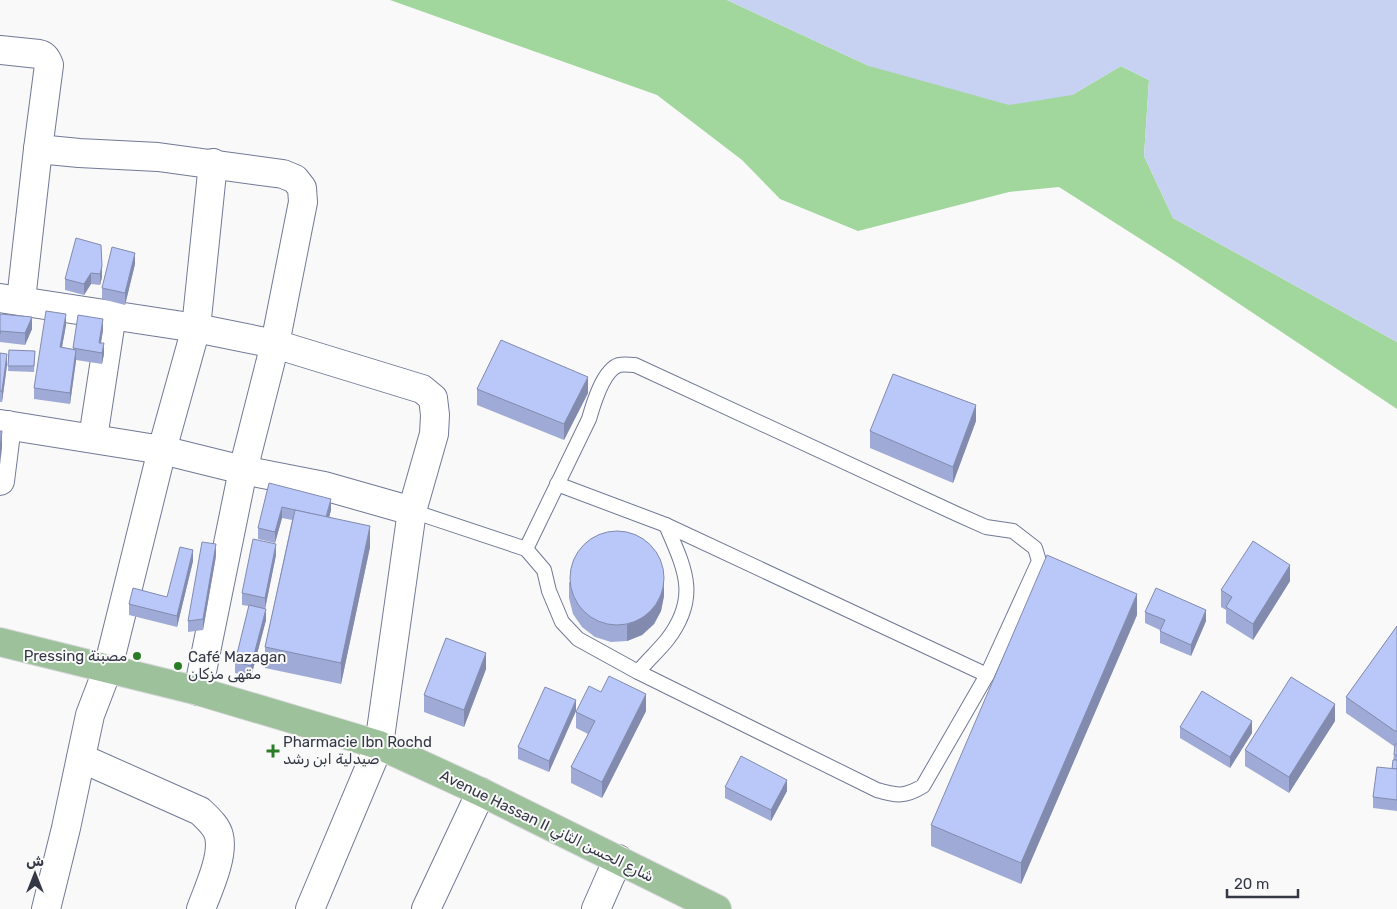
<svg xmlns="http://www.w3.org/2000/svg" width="1397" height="909" viewBox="0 0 1397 909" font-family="Rubik,Cairo,sans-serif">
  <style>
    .green { fill: #a1d79c }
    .water { fill: #c7d1f2 }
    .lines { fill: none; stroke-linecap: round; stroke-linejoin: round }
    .lane-casing { stroke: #717996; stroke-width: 16 }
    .street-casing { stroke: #717996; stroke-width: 30 }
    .primary-casing { stroke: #d6d7da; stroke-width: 30 }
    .lane { stroke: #fff; stroke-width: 14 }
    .street { stroke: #fff; stroke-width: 28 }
    .primary { stroke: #9dc19a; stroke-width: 28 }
    .wall { fill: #9fabd6 }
    .shaded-wall { fill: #828bae }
    .building { fill: #b9c7f9; stroke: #828bae }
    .poi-dot { fill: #2b7c26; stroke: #f9f9f9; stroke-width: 2 }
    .labels { text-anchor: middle; stroke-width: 4; stroke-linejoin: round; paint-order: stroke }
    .poi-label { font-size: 15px; fill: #343844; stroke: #f9f9f9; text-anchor: start }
    .street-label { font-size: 15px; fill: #343844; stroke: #f9f9f9 }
  </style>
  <rect width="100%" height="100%" fill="#f9f9f9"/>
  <!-- green -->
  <polygon class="green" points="390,0 727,0 869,66 1072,95 1121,66 1149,80 1144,156 1173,218 1397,342 1397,409 1178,263 1059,187 1009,192 858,231 780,199 742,160 657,95"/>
  <!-- water -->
  <polygon class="water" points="727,0 1397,0 1397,342 1173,218 1144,156 1149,80 1121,66 1072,95 1009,105 869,66"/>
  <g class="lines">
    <defs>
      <g id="lane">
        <polyline points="557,484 666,525 987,675"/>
        <path d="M412,511L526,549L544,570L549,591L562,622L578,639L638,672C647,661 658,651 667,640C700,597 685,569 666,525"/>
        <path d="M526,549L589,419C593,405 603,370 619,365C624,364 630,365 635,365L959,515L986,527L1013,531L1035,548L1039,561L987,675L923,786C905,797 897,796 877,790L638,672"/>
      </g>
      <g id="street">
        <path d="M0,50L39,54C45,55 47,59 49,65L38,149"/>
        <polyline points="0,298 196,328 275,344 422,389 433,398 435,415 434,434 412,511 379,745 310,909"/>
        <polyline points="21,300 38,149 79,153 158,157 283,174 295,179 302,188 303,202 275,344 243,470 198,691"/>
        <polyline points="0,424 162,450 243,470 324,486 412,511"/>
        <polyline points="93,438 112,314"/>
        <polyline points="0,481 7,425"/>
        <path d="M81,758L200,811C207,818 217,826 219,836C224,856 208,890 201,909"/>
        <polyline points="46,909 66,828 90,715 108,668 162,450 196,328 213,163"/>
        <polyline points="426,909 481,792"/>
        <polyline points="596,909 618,859"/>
      </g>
      <polyline id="primary" points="0,642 198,691 379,745 481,792 717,909"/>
    </defs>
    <!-- lane casing -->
    <use href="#lane" class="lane-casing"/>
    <!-- street casing -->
    <use href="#street" class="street-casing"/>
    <!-- primary casing -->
    <use href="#primary" class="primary-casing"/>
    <!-- lane -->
    <use href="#lane" class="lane"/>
    <!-- street -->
    <use href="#street" class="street"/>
    <!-- primary -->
    <use href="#primary" class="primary"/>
  </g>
  <!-- wall -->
  <g class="wall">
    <polygon points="135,264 125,305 102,299 102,288"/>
    <polygon points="102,266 102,277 100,285 91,284 84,295 65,290 65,279"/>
    <polygon points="0,314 32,329 25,345 0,342"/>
    <polygon points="78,315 103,330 101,343 104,354 102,364 76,360 70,404 34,399 34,388 66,325 62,347 73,349"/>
    <polygon points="9,350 35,351 34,372 8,371"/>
    <polygon points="0,353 7,365 2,402 0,402"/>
    <polygon points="477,389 588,393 564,440 477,405"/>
    <polygon points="976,421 953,483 870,448 870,431"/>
    <polygon points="269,483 331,510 329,517 370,547 341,684 265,668 265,647 292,520 282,518 275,543 258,539 258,528"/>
    <polygon points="276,555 265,609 266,620 251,677 235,673 235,662 249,606 242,605 242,593"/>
    <polygon points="216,556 203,630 188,632 188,621"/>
    <polygon points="193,561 177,627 129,615 129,604 167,597"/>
    <polygon points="1290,581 1253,640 1226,623 1226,610 1221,607 1221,590"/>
    <polygon points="569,582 664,596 661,611 654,624 642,635 627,641 611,642 595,637 582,627 573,614 569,598"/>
    <polygon points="1145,612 1206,621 1191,656 1160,643 1160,630 1145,623"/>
    <polygon points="1137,615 1021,884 931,846 931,825"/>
    <polygon points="1397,626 1397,811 1373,808 1373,797 1392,769 1395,747 1346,713 1346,697"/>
    <polygon points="486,669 464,727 424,712 424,695"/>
    <polygon points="601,692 646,711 602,798 571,783 571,767 588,734 576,728 576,712"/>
    <polygon points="576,711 549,772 518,759 518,747"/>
    <polygon points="1335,721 1289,793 1245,766 1245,750"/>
    <polygon points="1180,727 1252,733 1230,768 1180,738"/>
    <polygon points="725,787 787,791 771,821 725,798"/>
  </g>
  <!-- shaded-wall -->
  <g class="shaded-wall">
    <polygon points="135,253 135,264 125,305 125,293"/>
    <polygon points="102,266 102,277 100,285 100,274"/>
    <polygon points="91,273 91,284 84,295 84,284"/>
    <polygon points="66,314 66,325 60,358 60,347"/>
    <polygon points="32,317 32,329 25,345 25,333"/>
    <polygon points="103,319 103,330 99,354 99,343"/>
    <polygon points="104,343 104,354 102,364 102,353"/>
    <polygon points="76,350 76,361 70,404 70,393"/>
    <polygon points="7,354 7,365 2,402 2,391"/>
    <polygon points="588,377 588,393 564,440 564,424"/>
    <polygon points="976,405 976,421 953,483 953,467"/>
    <polygon points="2,431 2,448 0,465 0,449"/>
    <polygon points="331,499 331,510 326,529 326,518"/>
    <polygon points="282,507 282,518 275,543 275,532"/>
    <polygon points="370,526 370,547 341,684 341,663"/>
    <polygon points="216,544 216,556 203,630 203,619"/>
    <polygon points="276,544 276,555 265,609 265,598"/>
    <polygon points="193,550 193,561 177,627 177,616"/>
    <polygon points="1290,565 1290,581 1253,640 1253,624"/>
    <polygon points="664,580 664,596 661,611 654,624 642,635 627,641 627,625"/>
    <polygon points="1137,594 1137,615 1021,884 1021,863"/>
    <polygon points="266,609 266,620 251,677 251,666"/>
    <polygon points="1206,610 1206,621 1191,656 1191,645"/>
    <polygon points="486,653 486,669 464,727 464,710"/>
    <polygon points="646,694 646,711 602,798 602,782"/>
    <polygon points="576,700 576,711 549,772 549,761"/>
    <polygon points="1335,704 1335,721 1289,793 1289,777"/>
    <polygon points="1252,721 1252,733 1230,768 1230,757"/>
    <polygon points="787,780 787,791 771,821 771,810"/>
  </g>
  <!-- building -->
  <g class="building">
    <polygon points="76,238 101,245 102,266 100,274 91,273 84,284 65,279"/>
    <polygon points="112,247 135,253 125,293 102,288"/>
    <polygon points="46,311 66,314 60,347 76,350 70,393 34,388"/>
    <polygon points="0,314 32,317 25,333 0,331 0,334"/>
    <polygon points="78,315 103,319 99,343 104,343 102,353 73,348"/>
    <polygon points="501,340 588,377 564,424 477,389"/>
    <polygon points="9,350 35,351 34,366 8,366"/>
    <polygon points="0,353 7,354 2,391 0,391"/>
    <polygon points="893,374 976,405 953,467 870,431"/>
    <polygon points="0,431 2,431 0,449"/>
    <polygon points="269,483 331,499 326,517 282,507 275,532 258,528"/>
    <polygon points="295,510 370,526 341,663 265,647"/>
    <circle cx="617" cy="578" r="47"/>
    <polygon points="253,539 276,544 265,598 242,593"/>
    <polygon points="1253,541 1290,565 1253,624 1226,607 1232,597 1221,590"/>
    <polygon points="202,542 216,544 203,619 188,621"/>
    <polygon points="180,547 193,550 177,616 129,604 133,588 167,597"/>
    <polygon points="1047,555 1137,594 1021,863 931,825"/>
    <polygon points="1156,588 1206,610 1191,645 1160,631 1165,620 1145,612"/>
    <polygon points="249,605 266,609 251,666 235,662"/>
    <polygon points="1397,626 1397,731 1395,731 1346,697"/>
    <polygon points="446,638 486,653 464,710 424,695"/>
    <polygon points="609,676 646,694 602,782 571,767 595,721 576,712 589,686 601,692"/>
    <polygon points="1291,677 1335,704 1289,777 1245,750"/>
    <polygon points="545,687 576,700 549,761 518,747"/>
    <polygon points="1202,691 1252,721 1230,757 1180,727"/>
    <polygon points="1395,744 1397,744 1397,755 1394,755"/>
    <polygon points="741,756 787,780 771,810 725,787"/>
    <polygon points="1393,760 1397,760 1397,769 1392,769"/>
    <polygon points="1377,767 1397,769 1397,800 1373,797"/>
  </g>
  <!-- markers -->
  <g class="poi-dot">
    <circle cx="137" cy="656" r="5"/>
    <circle cx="178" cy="666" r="5"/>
    <path d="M270.5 743.5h5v5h5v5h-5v5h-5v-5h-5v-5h5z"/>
  </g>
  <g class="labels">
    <!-- poi labels -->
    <g class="poi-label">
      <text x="127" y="661" text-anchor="end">Pressing مصبنة</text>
      <text x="188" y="662">Café Mazagan<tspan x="188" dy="17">مقهى مزكان</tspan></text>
      <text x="283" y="747">Pharmacie Ibn Rochd<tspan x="283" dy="17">صيدلية ابن رشد</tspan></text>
    </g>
    <!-- street labels -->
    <g class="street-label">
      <text transform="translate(547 826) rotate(26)" y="5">Avenue Hassan II شارع الحسن الثاني</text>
    </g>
  </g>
  <!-- north arrow -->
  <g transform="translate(35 874)" stroke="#f9f9f9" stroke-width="4" paint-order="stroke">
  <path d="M0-4L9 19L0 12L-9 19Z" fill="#343844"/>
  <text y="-8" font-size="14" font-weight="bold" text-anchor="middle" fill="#343844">ش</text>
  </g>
  <!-- scale -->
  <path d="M1227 889v8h71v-8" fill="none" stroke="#343844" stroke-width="2.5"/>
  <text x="1234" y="889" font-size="15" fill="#343844" stroke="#f9f9f9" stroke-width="4" paint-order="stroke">20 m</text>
</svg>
